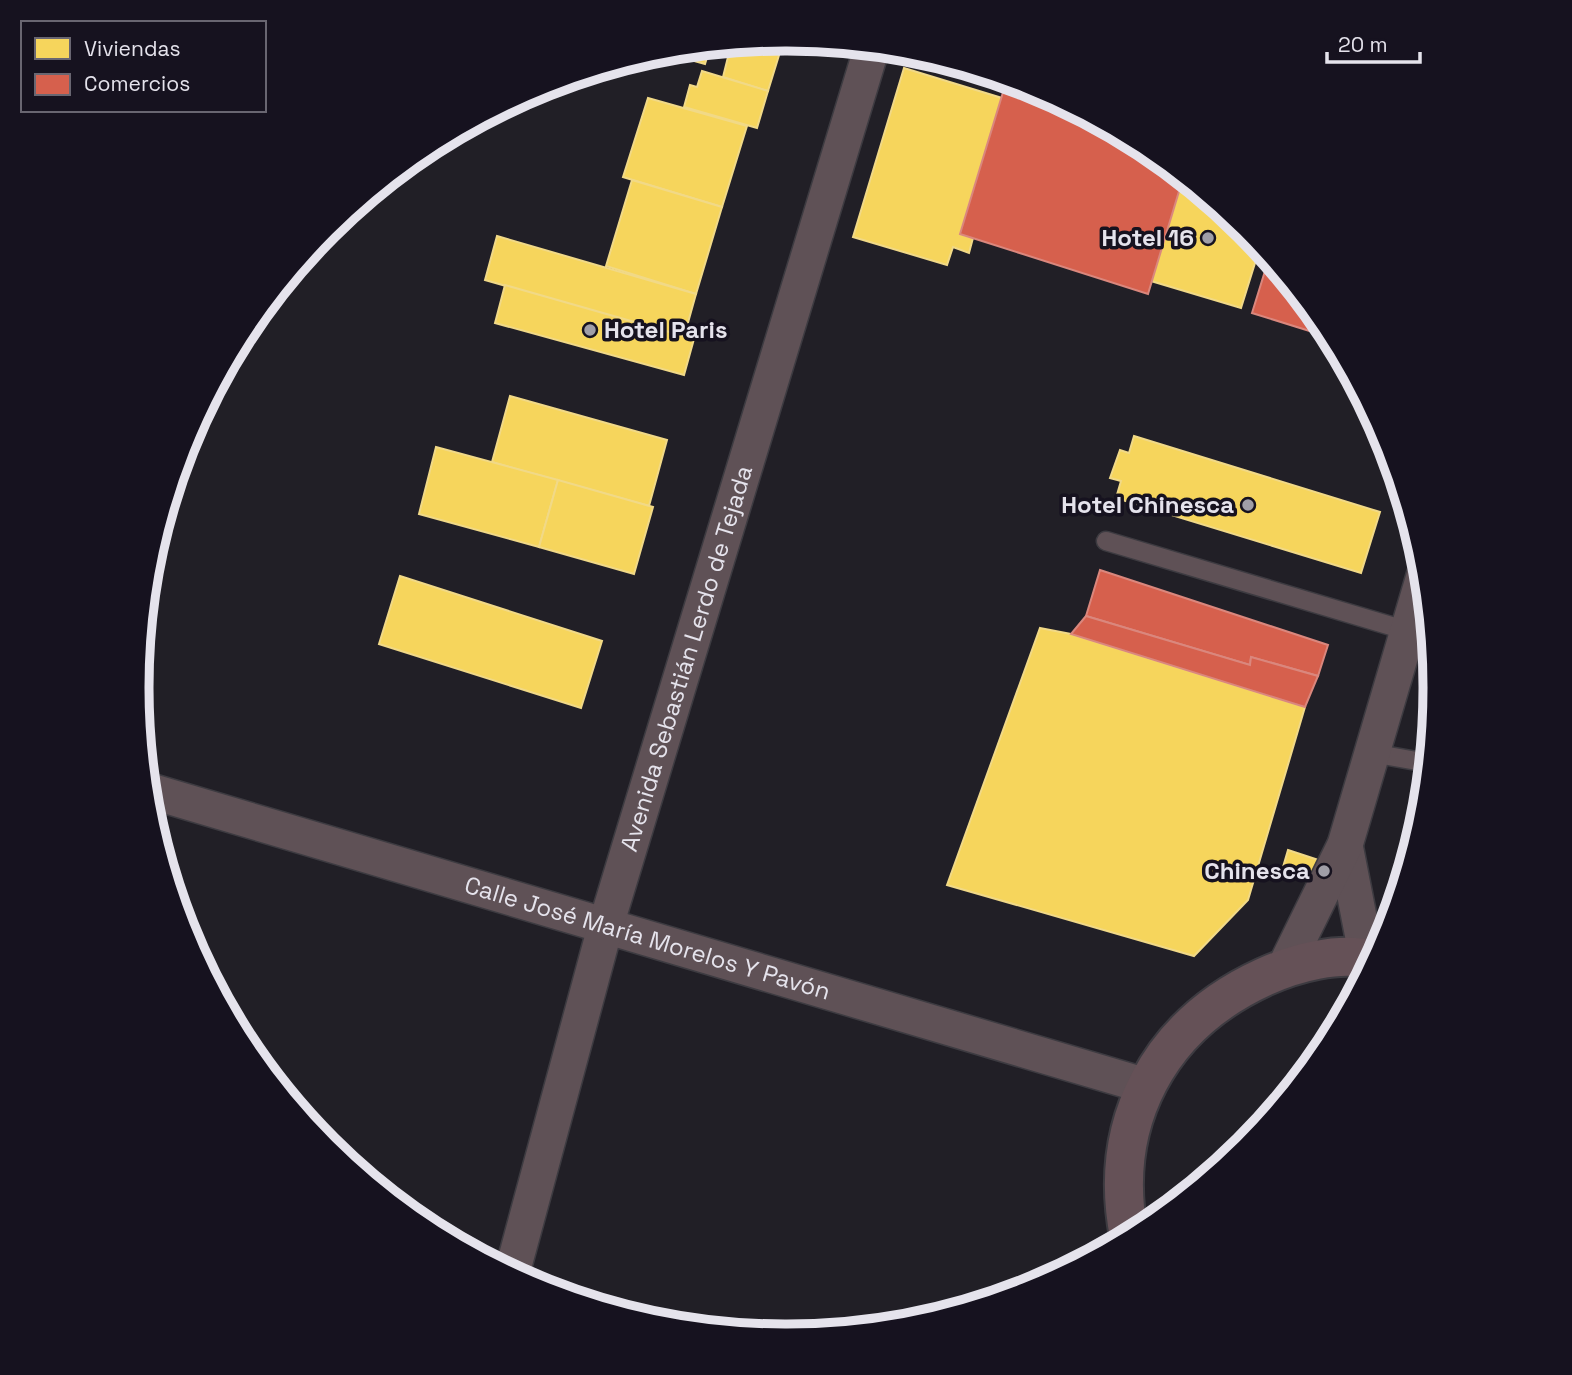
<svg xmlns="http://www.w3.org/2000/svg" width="1572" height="1375" viewBox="0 0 1572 1375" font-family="'Space Grotesk',sans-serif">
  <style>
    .homes { fill: #f6d55c; stroke: #f1d987; stroke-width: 2 }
    .shops { fill: #d6604d; stroke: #da877d; stroke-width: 2 }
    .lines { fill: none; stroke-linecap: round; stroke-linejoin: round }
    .service-casing { stroke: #3d3b41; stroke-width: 21 }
    .minor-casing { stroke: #3d3b41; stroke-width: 38 }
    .secondary-casing { stroke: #3d3b41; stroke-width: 42 }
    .service { stroke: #5f5156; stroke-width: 18 }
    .minor { stroke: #5f5156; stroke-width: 35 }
    .secondary { stroke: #655157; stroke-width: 38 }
    .poi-dot { fill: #a09ea7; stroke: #16121f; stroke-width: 2.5 }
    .labels { text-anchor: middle; stroke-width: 7; stroke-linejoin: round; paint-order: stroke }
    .poi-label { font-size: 24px; font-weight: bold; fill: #e5e3ec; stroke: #16121f; text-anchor: end }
    .street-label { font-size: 24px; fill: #e5e3ec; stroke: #16121f }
    .rim { fill: none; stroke: #e5e3ec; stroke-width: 9 }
  </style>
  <rect width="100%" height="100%" fill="#211f26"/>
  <!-- homes -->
  <g class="homes">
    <polygon points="784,39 768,91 723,77 728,57 709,51 705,64 680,57 682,49"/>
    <polygon points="904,68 1002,98 960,234 973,238 969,253 953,247 947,265 853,237"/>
    <polygon points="702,71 768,91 757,128 684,107 690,85 697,87"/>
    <polygon points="648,98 747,126 722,207 623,177"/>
    <polygon points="1183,178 1245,229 1260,247 1241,308 1151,281"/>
    <polygon points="632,180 722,207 696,294 606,266"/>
    <polygon points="497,236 696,294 684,337 485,280"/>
    <polygon points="505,285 694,339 684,375 495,323"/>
    <polygon points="510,396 667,440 649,506 492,462"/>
    <polygon points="1134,436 1380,512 1361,573 1116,498 1121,481 1110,478 1120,450 1129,453"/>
    <polygon points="436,447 558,480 539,547 419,514"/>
    <polygon points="558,480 653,507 634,574 539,547"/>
    <polygon points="400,576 602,641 581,708 379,644"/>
    <polygon points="1040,628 1071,634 1305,707 1248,900 1194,956 947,885"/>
    <polygon points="1288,850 1364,875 1359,892 1283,867"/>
  </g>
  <!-- shops -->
  <g class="shops">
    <polygon points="1004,89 1078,111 1147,148 1183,178 1148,294 960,234"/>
    <polygon points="1269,258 1326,327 1332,338 1252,313"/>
    <polygon points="1100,570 1328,645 1318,676 1251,657 1250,665 1086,616"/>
    <polygon points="1086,616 1250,665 1251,657 1318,676 1305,707 1071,634"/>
  </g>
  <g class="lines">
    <defs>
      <g id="service">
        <polyline points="1106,541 1408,631"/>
        <polyline points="1372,753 1428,763"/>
      </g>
      <g id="minor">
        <path id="s1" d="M147,790L1146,1086"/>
        <polyline points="1345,845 1367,958"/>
        <polyline points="1285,967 1345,845 1424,576"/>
        <path id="s2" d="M512,1273L605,928L872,47"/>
      </g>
      <path id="secondary" d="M1129,1236C1107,1122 1159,1025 1264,977C1295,963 1339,951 1373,960"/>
    </defs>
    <!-- service casing -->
    <use href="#service" class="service-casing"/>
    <!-- minor casing -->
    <use href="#minor" class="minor-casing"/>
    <!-- secondary casing -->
    <use href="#secondary" class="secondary-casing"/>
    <!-- service -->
    <use href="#service" class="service"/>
    <!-- minor -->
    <use href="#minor" class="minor"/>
    <!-- secondary -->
    <use href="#secondary" class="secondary"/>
  </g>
  <!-- markers -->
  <g class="poi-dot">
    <circle cx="1208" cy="238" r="7"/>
    <circle cx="590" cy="330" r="7"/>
    <circle cx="1248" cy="505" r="7"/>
    <circle cx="1324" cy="871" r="7"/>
  </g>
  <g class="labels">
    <!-- poi labels -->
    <g class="poi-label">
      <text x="1194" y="246">Hotel 16</text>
      <text x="604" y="338" text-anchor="start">Hotel Paris</text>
      <text x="1234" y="513">Hotel Chinesca</text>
      <text x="1310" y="879">Chinesca</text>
    </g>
    <!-- street labels -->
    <g class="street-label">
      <text dy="8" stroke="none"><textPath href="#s2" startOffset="639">Avenida Sebastián Lerdo de Tejada</textPath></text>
      <text dy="8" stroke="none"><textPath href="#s1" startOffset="522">Calle José María Morelos Y Pavón</textPath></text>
    </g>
  </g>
  <!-- crop -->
  <path d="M0 0H1572V1375H0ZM785 51H787A636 636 0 0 1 1423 687V688A636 636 0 0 1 787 1324H785A636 636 0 0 1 149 688V687A636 636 0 0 1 785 51Z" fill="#16121f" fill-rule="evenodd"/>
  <path class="rim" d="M785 51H787A636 636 0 0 1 1423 687V688A636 636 0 0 1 787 1324H785A636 636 0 0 1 149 688V687A636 636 0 0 1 785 51Z"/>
  <!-- legend -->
  <rect x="21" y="21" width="245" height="91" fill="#16121f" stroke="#696671" stroke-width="2"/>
  <rect x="35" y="38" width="35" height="21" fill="#f6d55c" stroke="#696671" stroke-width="2"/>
  <text x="84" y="56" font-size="21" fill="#e5e3ec">Viviendas</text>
  <rect x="35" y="74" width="35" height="21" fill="#d6604d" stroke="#696671" stroke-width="2"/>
  <text x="84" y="91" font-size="21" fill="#e5e3ec">Comercios</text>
  <!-- scale -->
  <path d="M1327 52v10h93v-10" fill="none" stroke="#e5e3ec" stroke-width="3.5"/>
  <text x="1338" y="52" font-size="21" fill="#e5e3ec" stroke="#16121f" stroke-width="5" paint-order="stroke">20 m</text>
</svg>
